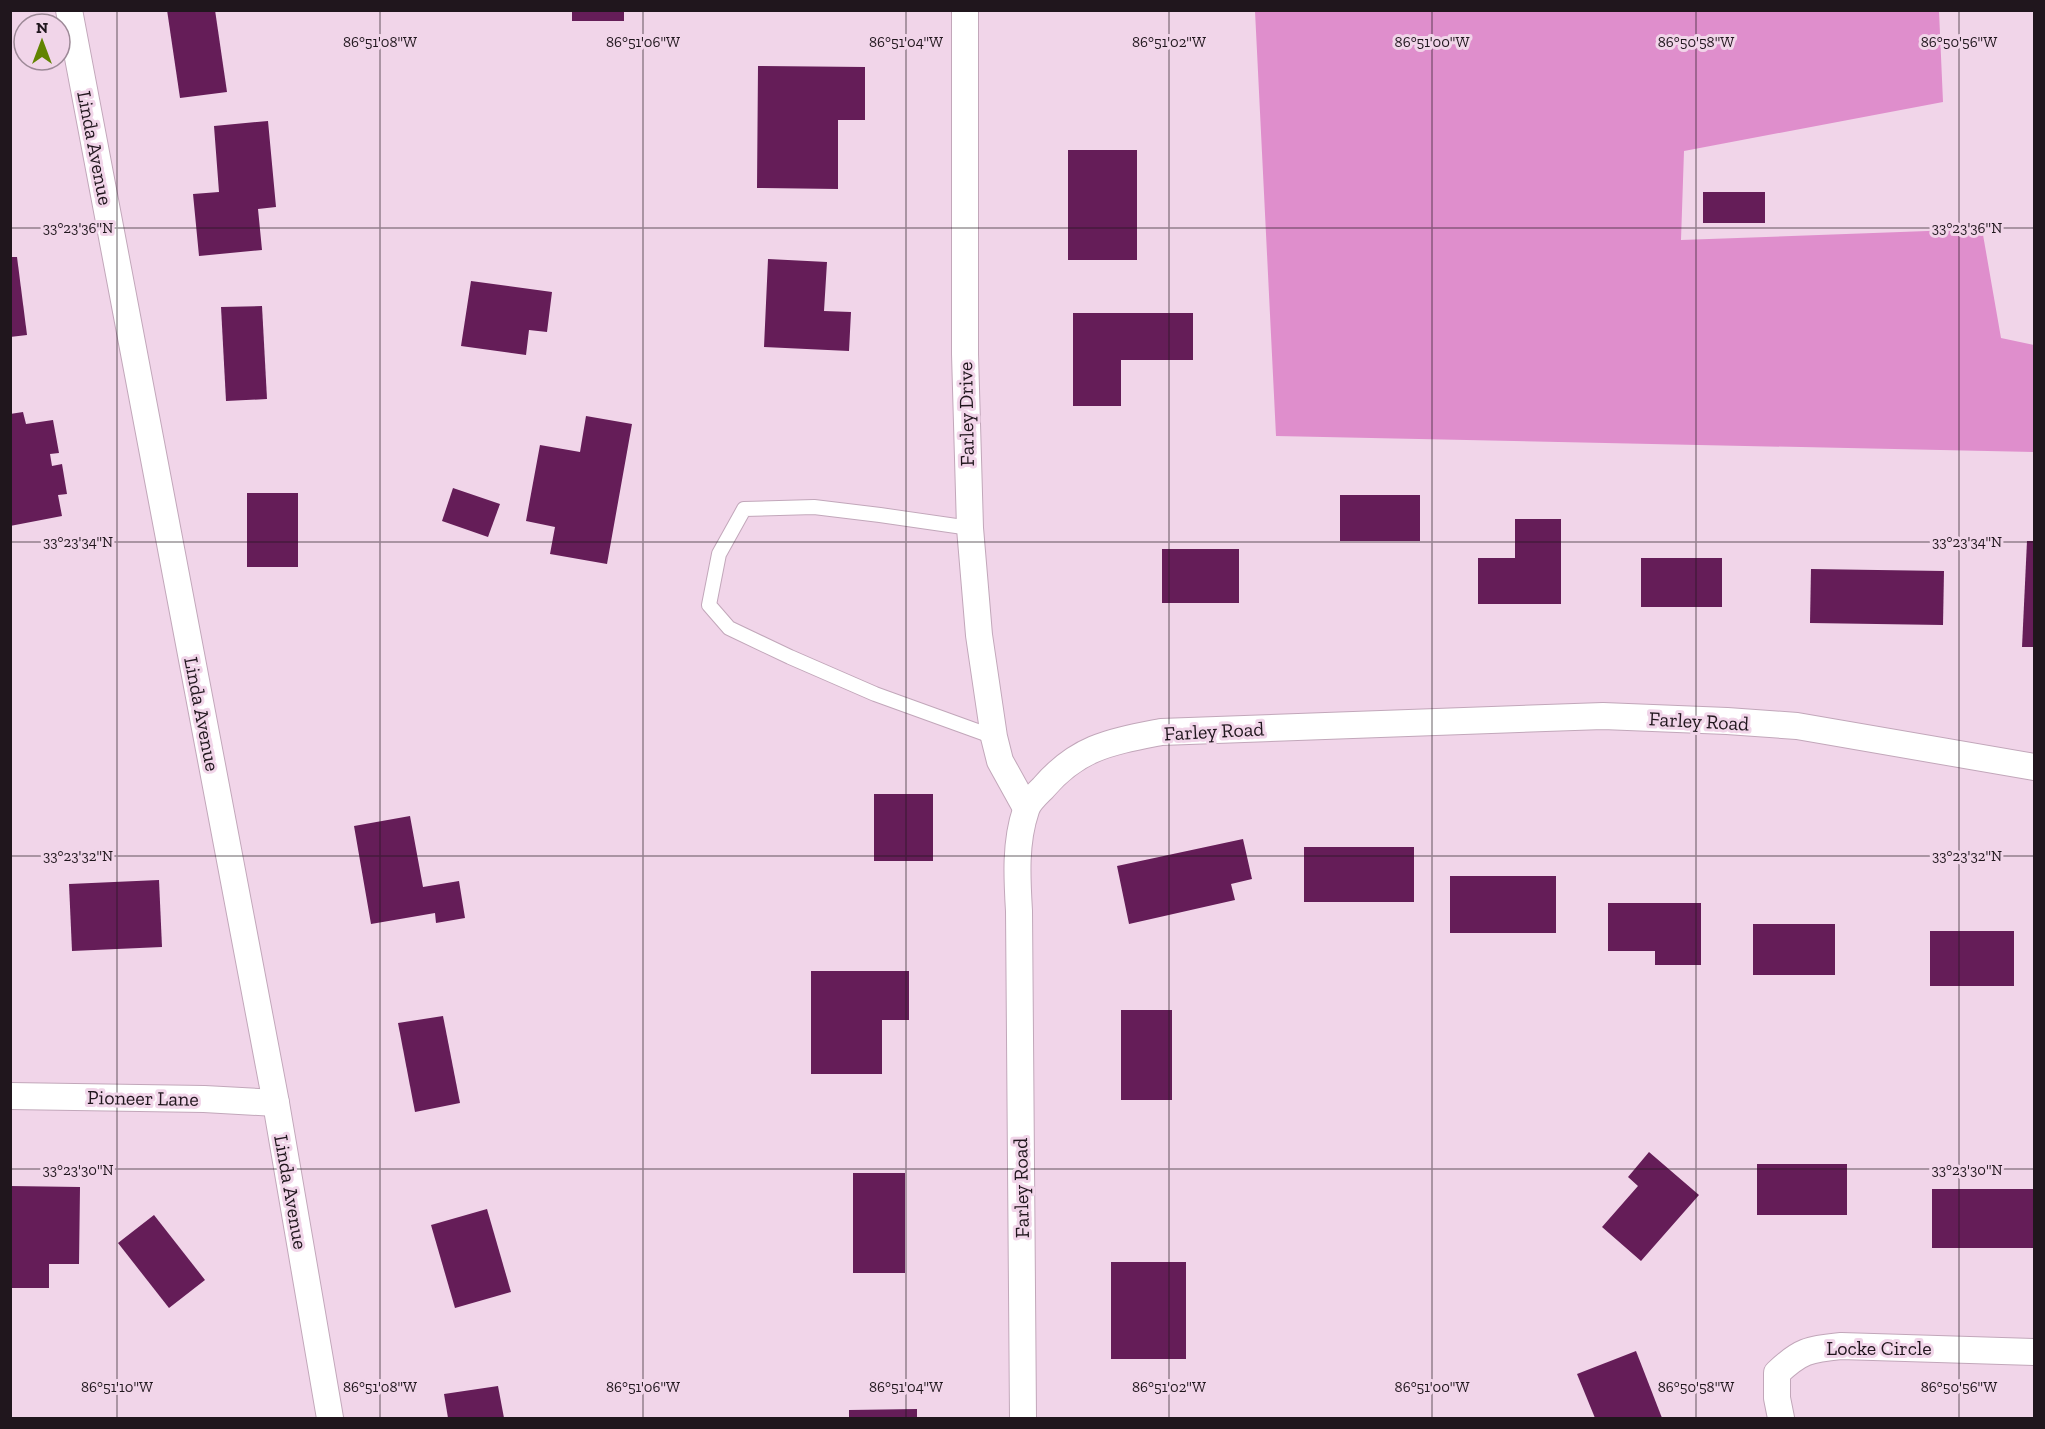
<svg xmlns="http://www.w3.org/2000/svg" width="2045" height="1429" viewBox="0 0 2045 1429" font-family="'Zilla Slab',serif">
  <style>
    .forest { fill: #df8ecc }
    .building { fill: #651d58 }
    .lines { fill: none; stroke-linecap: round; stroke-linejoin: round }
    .lane-casing { stroke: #c2a7ba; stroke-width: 16 }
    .street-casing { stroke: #c2a7ba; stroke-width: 28 }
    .lane { stroke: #fff; stroke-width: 14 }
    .street { stroke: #fff; stroke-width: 26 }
    .ticks { fill: none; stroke: #20161d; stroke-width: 1.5; stroke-opacity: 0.45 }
    .labels { text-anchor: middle; stroke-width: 6; stroke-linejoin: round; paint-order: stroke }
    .street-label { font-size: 20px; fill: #20161d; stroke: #f1d5e9 }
    .ticks-label { font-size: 15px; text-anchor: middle; fill: #20161d; stroke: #f1d5e9; stroke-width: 6; stroke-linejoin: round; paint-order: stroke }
  </style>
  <rect width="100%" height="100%" fill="#f1d5e9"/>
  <!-- forest -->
  <polygon class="forest" points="1255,11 1939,11 1943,102 1684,151 1681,240 1982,229 2001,338 2034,345 2034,452 1276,436"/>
  <!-- building -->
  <g class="building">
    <polygon points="167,10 215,10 227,92 180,98"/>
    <rect x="572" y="10" width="52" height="11"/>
    <polygon points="758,66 865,67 865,120 838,120 838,189 757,188"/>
    <polygon points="268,121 276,207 258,209 262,250 199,256 193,194 219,192 214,126"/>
    <rect x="1068" y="150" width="69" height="110"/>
    <rect x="1703" y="192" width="62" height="31"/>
    <polygon points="10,257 17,257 27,335 10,337"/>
    <polygon points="768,259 827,262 824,311 851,312 849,351 764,347"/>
    <polygon points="471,281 552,292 547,332 529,330 526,355 461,346"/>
    <polygon points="262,306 267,399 226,401 221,307"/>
    <polygon points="1073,313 1193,313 1193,360 1121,360 1121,406 1073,406"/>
    <polygon points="23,412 26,424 53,420 59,453 50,454 52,466 62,464 67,494 58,495 62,516 10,526 10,414"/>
    <polygon points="586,416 632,424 607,564 550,554 555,527 526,521 540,445 580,452"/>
    <polygon points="453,488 500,504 488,537 442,521"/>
    <rect x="247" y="493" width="51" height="74"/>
    <rect x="1340" y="495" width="80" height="46"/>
    <polygon points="1515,519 1561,519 1561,604 1478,604 1478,558 1515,558"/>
    <polygon points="2027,541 2034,541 2034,647 2022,647"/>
    <rect x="1162" y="549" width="77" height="54"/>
    <rect x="1641" y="558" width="81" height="49"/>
    <polygon points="1811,569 1944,571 1943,625 1810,623"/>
    <rect x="874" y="794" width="59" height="67"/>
    <polygon points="410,816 423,887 459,881 465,918 436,923 435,913 371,924 354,826"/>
    <polygon points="1243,839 1252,879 1231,884 1235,900 1129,924 1117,866"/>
    <rect x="1304" y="847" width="110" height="55"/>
    <rect x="1450" y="876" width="106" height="57"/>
    <polygon points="159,880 162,947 72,951 69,884"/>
    <polygon points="1608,903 1701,903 1701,965 1655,965 1655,951 1608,951"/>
    <rect x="1753" y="924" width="82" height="51"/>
    <rect x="1930" y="931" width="84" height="55"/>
    <polygon points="811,971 909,971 909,1020 882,1020 882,1074 811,1074"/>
    <rect x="1121" y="1010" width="51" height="90"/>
    <polygon points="443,1016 460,1103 415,1112 398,1023"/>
    <polygon points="1649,1152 1699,1195 1641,1261 1602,1227 1638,1186 1628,1177"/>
    <rect x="1757" y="1164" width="90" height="51"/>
    <rect x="853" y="1173" width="52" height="100"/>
    <polygon points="10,1186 80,1187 79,1264 49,1264 49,1288 10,1288"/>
    <rect x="1932" y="1189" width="102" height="59"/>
    <polygon points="487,1209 511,1292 455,1308 431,1225"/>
    <polygon points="154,1215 205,1280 169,1308 118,1243"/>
    <rect x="1111" y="1262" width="75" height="97"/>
    <polygon points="1636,1351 1662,1418 1595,1418 1577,1374"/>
    <polygon points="498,1386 504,1418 448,1418 444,1394"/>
    <polygon points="917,1409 917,1418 849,1418 849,1410"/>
  </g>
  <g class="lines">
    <defs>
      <polyline id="lane" points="970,528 880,515 814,507 744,509 719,554 709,605 729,628 790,657 875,694 994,737"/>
      <g id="street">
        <polyline points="69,10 276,1103 330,1418"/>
        <polyline points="965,10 965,354 970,528 979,635 994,737 1000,761 1026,808"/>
        <polyline points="10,1096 204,1099 276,1103"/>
        <path d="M1023,1418L1019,911C1017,878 1015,842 1026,810C1028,802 1037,794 1043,788C1078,747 1110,742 1161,732L1603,716L1727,721L1797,726L2034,767"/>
        <path d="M1781,1418L1777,1398V1373C1800,1351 1809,1349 1841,1346L2034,1352"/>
      </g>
    </defs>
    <!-- lane casing -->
    <use href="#lane" class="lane-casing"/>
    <!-- street casing -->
    <use href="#street" class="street-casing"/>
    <!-- lane -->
    <use href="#lane" class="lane"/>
    <!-- street -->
    <use href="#street" class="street"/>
  </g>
  <!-- ticks -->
  <path class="ticks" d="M117,10V1418M380,10V1418M643,10V1418M906,10V1418M1169,10V1418M1432,10V1418M1696,10V1418M1959,10V1418M10,228H2034M10,542H2034M10,856H2034M10,1169H2034"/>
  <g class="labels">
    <!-- street labels -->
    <g class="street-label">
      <text transform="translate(95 148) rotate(79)" y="7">Linda Avenue</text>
      <text transform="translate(966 414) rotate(-91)" y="7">Farley Drive</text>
      <text transform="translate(202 714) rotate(79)" y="7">Linda Avenue</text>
      <text transform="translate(1699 721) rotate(3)" y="7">Farley Road</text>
      <text transform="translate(1214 731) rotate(-3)" y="7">Farley Road</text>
      <text transform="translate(143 1098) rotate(1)" y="7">Pioneer Lane</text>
      <text transform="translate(1021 1188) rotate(-91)" y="7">Farley Road</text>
      <text transform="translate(291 1192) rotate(80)" y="7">Linda Avenue</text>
      <text x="1879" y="1355">Locke Circle</text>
    </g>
  </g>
  <g class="ticks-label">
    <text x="380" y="47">86°51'08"W</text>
    <text x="643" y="47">86°51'06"W</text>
    <text x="906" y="47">86°51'04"W</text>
    <text x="1169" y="47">86°51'02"W</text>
    <text x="1432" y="47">86°51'00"W</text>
    <text x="1696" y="47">86°50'58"W</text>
    <text x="1959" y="47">86°50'56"W</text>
    <text x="78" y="233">33°23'36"N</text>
    <text x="1967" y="233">33°23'36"N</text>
    <text x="78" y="547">33°23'34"N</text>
    <text x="1967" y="547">33°23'34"N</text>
    <text x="78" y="861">33°23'32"N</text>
    <text x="1967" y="861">33°23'32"N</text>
    <text x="78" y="1175">33°23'30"N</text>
    <text x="1967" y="1175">33°23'30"N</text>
    <text x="117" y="1392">86°51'10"W</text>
    <text x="380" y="1392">86°51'08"W</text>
    <text x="643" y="1392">86°51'06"W</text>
    <text x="906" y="1392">86°51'04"W</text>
    <text x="1169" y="1392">86°51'02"W</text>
    <text x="1432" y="1392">86°51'00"W</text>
    <text x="1696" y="1392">86°50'58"W</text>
    <text x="1959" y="1392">86°50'56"W</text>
  </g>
  <!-- border -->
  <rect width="2045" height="1429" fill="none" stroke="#20161d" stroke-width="24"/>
  <!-- north arrow -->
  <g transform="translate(42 42)"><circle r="28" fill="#f1d5e9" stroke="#9d8997" stroke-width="1.5"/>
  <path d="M0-4.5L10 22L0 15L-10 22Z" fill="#618400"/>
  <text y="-9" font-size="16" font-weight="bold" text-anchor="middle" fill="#20161d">N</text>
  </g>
</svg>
